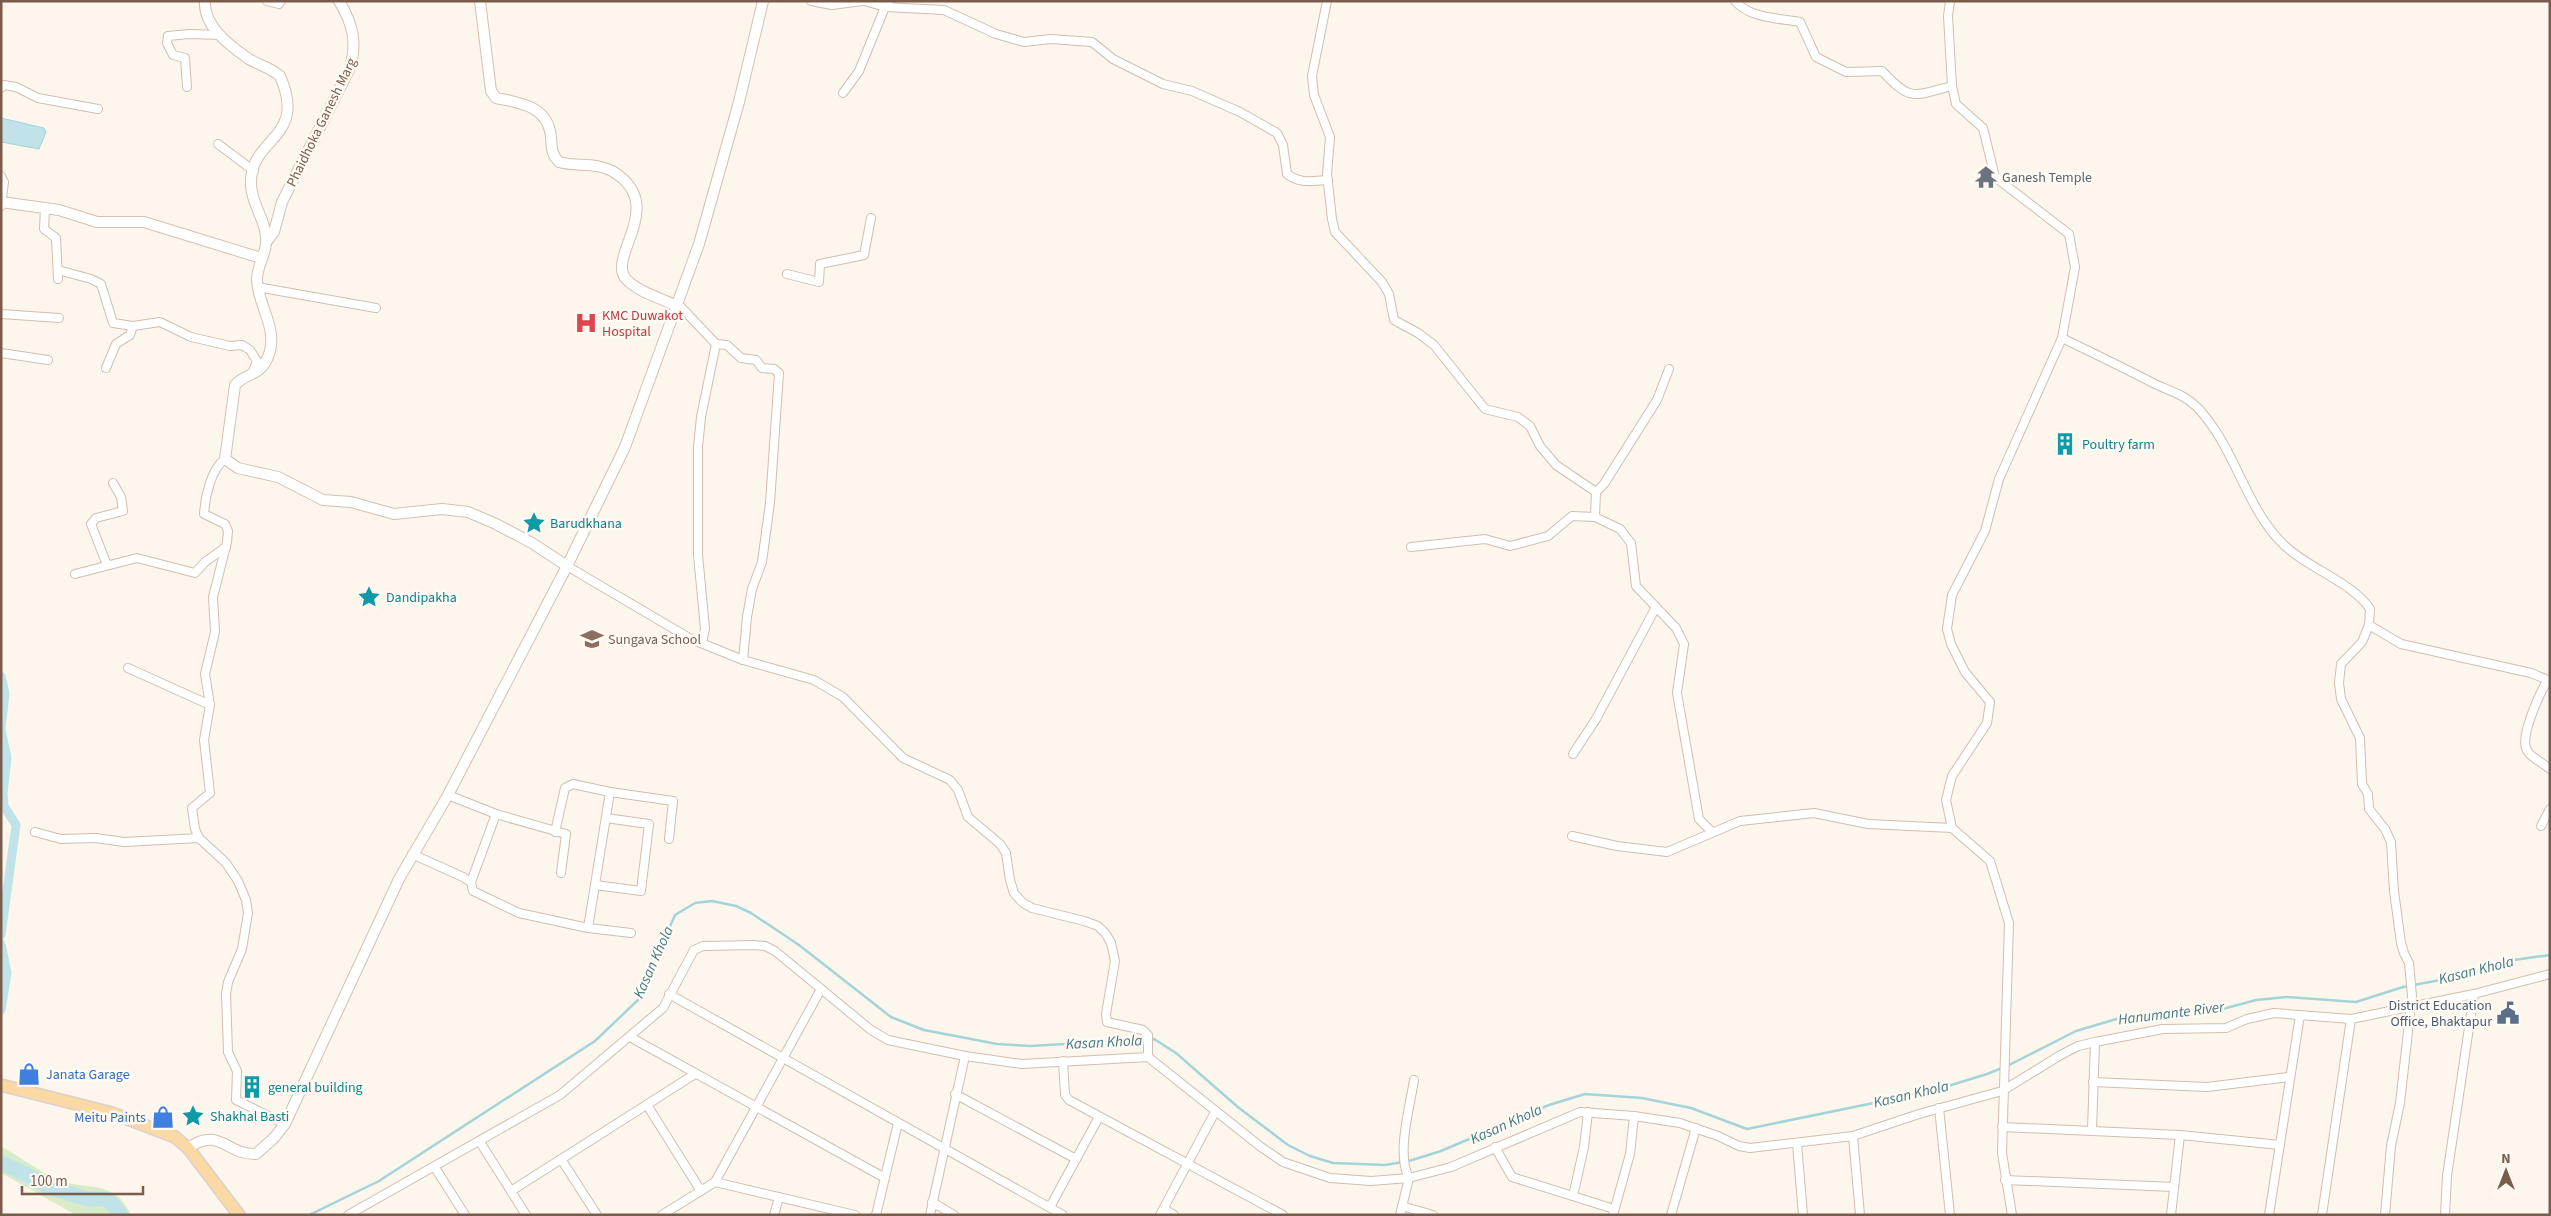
<svg xmlns="http://www.w3.org/2000/svg" width="2551" height="1216" viewBox="0 0 2551 1216" font-family="'Source Sans 3',sans-serif">
  <style>
    .green { fill: #d8ecc9 }
    .water { fill: #bfe3e8; stroke: #a5d3da }
    .lines { fill: none; stroke-linecap: round; stroke-linejoin: round }
    .stream { stroke: #a5d3da; stroke-width: 2.5 }
    .canal { stroke: #bfe3e8; stroke-width: 9 }
    .river { stroke: #bfe3e8; stroke-width: 15 }
    .street-casing { stroke: #d1beb0; stroke-width: 10 }
    .secondary-casing { stroke: #d6c0b0; stroke-width: 12 }
    .primary-casing { stroke: #dad1cd; stroke-width: 14 }
    .street { stroke: #fff; stroke-width: 8 }
    .secondary { stroke: #fff; stroke-width: 10 }
    .primary { stroke: #fbd9a5; stroke-width: 11 }
    .labels { text-anchor: middle; stroke-width: 5; stroke-linejoin: round; paint-order: stroke }
    .street-label { font-size: 14px; fill: #7a5c4d; stroke: #fffaf3 }
    .worship-label { font-size: 14px; fill: #5b616d; stroke: #fffaf3; text-anchor: start }
    .health-label { font-size: 14px; fill: #be3a42; stroke: #fffaf3; text-anchor: start }
    .culture-label { font-size: 14px; fill: #0d838f; stroke: #fffaf3; text-anchor: start }
    .education-label { font-size: 14px; fill: #785e54; stroke: #fffaf3; text-anchor: start }
    .service-label { font-size: 14px; fill: #4e5e75; stroke: #fffaf3; text-anchor: end }
    .shop-label { font-size: 14px; fill: #366cbe; stroke: #fffaf3; text-anchor: start }
    .water-label { font-size: 15px; font-style: italic; fill: #437c86; stroke: #fffaf3 }
  </style>
  <rect width="100%" height="100%" fill="#fdf6ec"/>
  <!-- green -->
  <path class="green" d="M1,1146C23,1159 45,1176 69,1183C84,1187 101,1185 114,1194C122,1198 127,1207 131,1215H76L1,1173Z"/>
  <!-- water -->
  <polygon class="water" points="1,118 44,128 46,132 39,149 1,142"/>
  <g class="lines">
    <!-- stream -->
    <polyline class="stream" points="309,1215 379,1181 595,1041 638,1000 675,915 695,903 712,901 736,906 751,913 799,945 891,1017 924,1030 997,1044 1030,1046 1154,1039 1176,1053 1239,1108 1288,1145 1310,1156 1333,1163 1385,1165 1409,1161 1441,1151 1549,1105 1585,1094 1642,1098 1691,1108 1747,1129 1932,1091 1987,1074 2007,1066 2076,1031 2123,1017 2173,1011 2219,1010 2256,1000 2287,997 2356,1002 2403,987 2451,978 2514,960 2550,955"/>
    <!-- canal -->
    <g class="canal">
      <polyline points="1,676 5,694 1,728"/>
      <polyline points="1,730 7,758 3,793 4,806 16,825 1,935"/>
      <polyline points="1,944 7,973 1,1010"/>
    </g>
    <!-- river -->
    <polyline class="river" points="1,1163 26,1174 48,1187 88,1199 105,1199 113,1205 121,1215"/>
    <defs>
      <g id="street">
        <polyline points="267,1 279,4 281,1"/>
        <polyline points="811,1 832,5 862,1"/>
        <path d="M865,1L885,7L944,10L996,34L1024,42L1051,39L1092,42L1113,59L1163,84L1192,91L1240,112L1277,133L1283,145L1287,174C1300,184 1312,181 1328,180"/>
        <polyline points="1327,1 1312,76 1314,95 1330,137 1327,174 1332,219 1335,232 1382,282 1389,294 1394,320 1418,333 1434,345 1485,409 1518,417 1530,426 1540,446 1556,465 1596,492"/>
        <path d="M1735,1C1751,19 1779,18 1800,22L1816,57L1846,72L1882,71C1911,102 1913,96 1952,86"/>
        <polyline points="1950,1 1948,16 1952,86 1956,104 1983,128 1995,177 2069,234 2075,267 2062,338 1999,479 1985,531 1952,595 1947,629 1951,644 1965,672 1990,702 1987,723 1952,776 1946,800 1952,828"/>
        <polyline points="187,87 185,58 173,55 167,43 168,36 189,34 221,35"/>
        <polyline points="1,88 4,85 16,87 38,98 98,109"/>
        <polyline points="843,93 859,71 885,7 889,1"/>
        <polyline points="218,144 254,171"/>
        <polyline points="1,176 4,182 1,206"/>
        <polyline points="45,208 44,229 56,238 58,279"/>
        <polyline points="58,270 91,279 101,284 113,323 133,326 160,322 191,337 230,346 242,345 250,350 257,361 252,374"/>
        <polyline points="787,274 819,282 820,264 864,255 871,218"/>
        <polyline points="257,287 376,308"/>
        <polyline points="675,305 681,307 716,344 727,345 741,358 756,360 762,368 774,369 779,373 770,503 762,562 752,589 747,617 743,660"/>
        <polyline points="1,314 59,318"/>
        <path d="M2062,338C2093,353 2124,368 2155,384C2170,391 2185,395 2197,407C2234,446 2244,502 2279,540C2303,567 2352,581 2370,609L2369,625L2401,644L2531,673L2550,681"/>
        <polyline points="1,353 48,360"/>
        <polyline points="106,368 116,344 130,335 133,326"/>
        <path d="M225,459C211,469 205,497 204,514L225,524L228,531L227,542L213,597L215,632L205,674L210,705L204,740L210,793L192,808L195,829L199,838L226,863L238,881L246,900L248,913L242,949L228,982L226,994L228,1052L237,1071L236,1100L285,1124"/>
        <polyline points="1595,517 1596,492 1604,484 1657,400 1669,369"/>
        <polyline points="1411,547 1485,539 1510,546 1548,536 1572,516 1595,517 1620,529 1631,543 1636,586 1676,628 1684,644 1677,693 1699,819 1712,832"/>
        <polyline points="107,565 91,524 96,518 123,511 121,497 113,483"/>
        <polyline points="567,566 691,639 743,660 814,680 843,697 903,758 950,780 958,790 968,817 1000,844 1006,853 1010,880 1014,893 1022,902 1032,908 1084,921 1098,926 1106,934 1111,943 1115,961 1106,1014 1107,1022 1143,1030 1148,1035 1148,1057"/>
        <polyline points="75,574 137,558 195,573 205,562 226,547"/>
        <polyline points="2369,625 2362,642 2341,664 2339,683 2341,699 2360,738 2362,784 2368,794 2369,809 2385,829 2391,842 2394,891 2401,943 2404,953 2409,963 2412,996 2400,1103 2391,1146 2385,1215"/>
        <polyline points="702,643 705,629 698,555 698,447 701,417 716,344"/>
        <polyline points="128,668 210,705"/>
        <path d="M2548,680C2540,692 2521,734 2526,748C2528,756 2543,763 2550,769"/>
        <polyline points="1573,754 1596,719 1656,607"/>
        <polyline points="448,795 496,814 566,834 561,873"/>
        <polyline points="496,814 471,882 473,891 519,913 588,928 631,933"/>
        <polyline points="2541,826 2550,809"/>
        <polyline points="35,832 61,839 96,838 124,842 199,838"/>
        <polyline points="555,832 565,788 573,784 610,792 673,801 669,839"/>
        <polyline points="1572,836 1617,846 1667,852 1740,821 1814,813 1868,824 1952,828 1990,861 2009,923 2002,1153 2012,1215"/>
        <polyline points="412,854 463,877 471,882"/>
        <polyline points="595,885 641,891 649,824 606,818"/>
        <polyline points="588,928 610,792"/>
        <polyline points="821,989 715,1182 855,1215"/>
        <polyline points="669,994 1063,1215"/>
        <polyline points="630,1037 885,1178"/>
        <polyline points="1063,1061 1065,1095 1069,1100 1283,1215"/>
        <polyline points="2093,1082 2207,1087 2289,1077"/>
        <polyline points="955,1094 1076,1159"/>
        <polyline points="647,1105 701,1191"/>
        <polyline points="1939,1108 1950,1215"/>
        <polyline points="2002,1127 2180,1135 2280,1145"/>
        <polyline points="2092,1130 2095,1042"/>
        <polyline points="1853,1136 1860,1215"/>
        <polyline points="480,1142 526,1215"/>
        <polyline points="1797,1143 1803,1215"/>
        <polyline points="1495,1147 1512,1177 1614,1209"/>
        <polyline points="561,1159 597,1215"/>
        <polyline points="434,1166 465,1215"/>
        <polyline points="2005,1180 2174,1187"/>
        <polyline points="511,1191 695,1074"/>
        <polyline points="1573,1196 1584,1147 1588,1112"/>
        <polyline points="932,1202 954,1215"/>
        <polyline points="1402,1206 1433,1215"/>
        <polyline points="1050,1207 1099,1117"/>
        <polyline points="1164,1209 1174,1215"/>
        <polyline points="348,1215 560,1095 663,1008 694,950 703,946 754,945 765,946 775,951 871,1030 888,1040 965,1056 1022,1064 1148,1057 1261,1147 1283,1162 1330,1178 1371,1181 1409,1178 1451,1167 1580,1112 1634,1116 1680,1123 1718,1136 1739,1146 1750,1148 1853,1136 1919,1114 2002,1091 2059,1056 2078,1046 2095,1042 2163,1029 2226,1028 2247,1019 2274,1013 2351,1019 2474,994 2550,974"/>
        <polyline points="662,1215 715,1182"/>
        <polyline points="774,1215 779,1197"/>
        <polyline points="876,1215 898,1123"/>
        <polyline points="930,1215 965,1056"/>
        <polyline points="1160,1215 1215,1112"/>
        <path d="M1400,1215L1409,1178C1396,1154 1410,1107 1414,1080"/>
        <polyline points="1613,1215 1630,1154 1634,1116"/>
        <polyline points="1671,1215 1696,1128"/>
        <polyline points="2171,1215 2180,1135"/>
        <polyline points="2269,1215 2300,1015"/>
        <polyline points="2322,1215 2351,1019"/>
        <polyline points="2445,1215 2447,1176 2474,994"/>
      </g>
      <g id="secondary">
        <path d="M205,1C203,26 230,46 249,59C259,65 271,68 280,76C307,138 254,136 251,179C249,202 268,222 266,242C266,254 257,266 257,279C257,307 283,332 265,363C258,375 243,375 235,385L225,459L238,468L278,477L323,500L351,502L394,514L442,509L468,512L496,524L532,543L567,566"/>
        <path d="M480,1L491,91L496,98C521,103 548,106 551,137C552,149 551,153 559,162C576,167 596,162 612,171C670,205 604,258 627,280C639,292 660,298 675,305"/>
        <polyline points="1,202 59,210 97,222 144,222 261,258"/>
        <path d="M267,241L274,232L282,202L349,70C358,44 353,24 339,1"/>
        <path d="M188,1148C220,1126 226,1155 256,1154L274,1138L285,1124L399,879L448,795L567,566L625,447L699,244L739,102L763,1"/>
      </g>
      <polyline id="primary" points="1,1085 112,1113 175,1137 188,1148 239,1215"/>
    </defs>
    <!-- street casing -->
    <use href="#street" class="street-casing"/>
    <!-- secondary casing -->
    <use href="#secondary" class="secondary-casing"/>
    <!-- primary casing -->
    <use href="#primary" class="primary-casing"/>
    <!-- street -->
    <use href="#street" class="street"/>
    <!-- secondary -->
    <use href="#secondary" class="secondary"/>
    <!-- primary -->
    <use href="#primary" class="primary"/>
  </g>
  <!-- icons -->
  <defs>
    <symbol id="temple-bare" viewBox="-9 -9 18 18"><path d="M0-6L5-2H3V0L6.5 2.5H4V6H1.5V3h-3V6H-4V2.5H-6.5L-3 0V-2H-5Z" fill="#6b7280" stroke="#fffaf3" stroke-width="2.5" paint-order="stroke"/></symbol>
    <symbol id="hospital-bare" viewBox="-9 -9 18 18"><path d="M-5-5h3v3.5h4V-5h3V5h-3V1.5h-4V5h-3Z" fill="#e0444e" stroke="#fffaf3" stroke-width="2.5" paint-order="stroke"/></symbol>
    <symbol id="building-bare" viewBox="-9 -9 18 18"><path d="M-4-6H4V6H1V3H-1V6H-4ZM-2.5-4.3h1.7v1.8h-1.7ZM.8-4.3h1.7v1.8H.8ZM-2.5-1h1.7V.8h-1.7ZM.8-1h1.7V.8H.8Z" fill="#0f9aa8" stroke="#fffaf3" stroke-width="2.5" paint-order="stroke"/></symbol>
    <symbol id="sight-bare" viewBox="-9 -9 18 18"><path d="M0-6L1.8-2.2L6-1.7L2.9 1.2L3.7 5.4L0 3.3L-3.7 5.4L-2.9 1.2L-6-1.7L-1.8-2.2Z" fill="#0f9aa8" stroke="#fffaf3" stroke-width="2.5" paint-order="stroke"/></symbol>
    <symbol id="school-bare" viewBox="-9 -9 18 18"><path d="M0-5L7-2L0 1L-7-2ZM-4 1L0 2.5L4 1V4Q0 6-4 4Z" fill="#8d6e63" stroke="#fffaf3" stroke-width="2.5" paint-order="stroke"/></symbol>
    <symbol id="civic-bare" viewBox="-9 -9 18 18"><path d="M-.6-6.5H3V-4.5H.6V-3L4-1V1h2V6H-6V1h2V-1L-.6-3ZM-1.2 2.5V6h2.4V2.5Z" fill="#5c6f8a" stroke="#fffaf3" stroke-width="2.5" paint-order="stroke"/></symbol>
    <symbol id="shop-bare" viewBox="-9 -9 18 18"><path d="M-5-2.5h2.3a2.7 3.5 0 0 1 5.4 0H5L5.5 6h-11ZM-1.5-2.5h3a1.5 2.3 0 0 0-3 0Z" fill="#3f7fe0" stroke="#fffaf3" stroke-width="2.5" paint-order="stroke"/></symbol>
  </defs>
  <g fill-rule="evenodd">
    <use href="#temple-bare" x="1970" y="161" width="32" height="32"/>
    <use href="#hospital-bare" x="570" y="307" width="32" height="32"/>
    <use href="#building-bare" x="2049" y="428" width="32" height="32"/>
    <use href="#sight-bare" x="518" y="507" width="32" height="32"/>
    <use href="#sight-bare" x="353" y="581" width="32" height="32"/>
    <use href="#school-bare" x="576" y="623" width="32" height="32"/>
    <use href="#civic-bare" x="2492" y="997" width="32" height="32"/>
    <use href="#shop-bare" x="13" y="1058" width="32" height="32"/>
    <use href="#building-bare" x="236" y="1071" width="32" height="32"/>
    <use href="#sight-bare" x="177" y="1100" width="32" height="32"/>
    <use href="#shop-bare" x="147" y="1101" width="32" height="32"/>
  </g>
  <g class="labels">
    <!-- street labels -->
    <g class="street-label">
      <text transform="translate(321 122) rotate(-64)" y="5">Phaidhoka Ganesh Marg</text>
    </g>
    <!-- worship labels -->
    <g class="worship-label">
      <text x="2002" y="182">Ganesh Temple</text>
    </g>
    <!-- health labels -->
    <g class="health-label">
      <text x="602" y="320">KMC Duwakot<tspan x="602" dy="16">Hospital</tspan></text>
    </g>
    <!-- culture labels -->
    <g class="culture-label">
      <text x="2082" y="449">Poultry farm</text>
      <text x="550" y="528">Barudkhana</text>
      <text x="386" y="602">Dandipakha</text>
      <text x="268" y="1092">general building</text>
      <text x="210" y="1121">Shakhal Basti</text>
    </g>
    <!-- education labels -->
    <g class="education-label">
      <text x="608" y="644">Sungava School</text>
    </g>
    <!-- service labels -->
    <g class="service-label">
      <text x="2492" y="1010">District Education<tspan x="2492" dy="16">Office, Bhaktapur</tspan></text>
    </g>
    <!-- shop labels -->
    <g class="shop-label">
      <text x="46" y="1079">Janata Garage</text>
      <text x="146" y="1122" text-anchor="end">Meitu Paints</text>
    </g>
    <!-- water labels -->
    <g class="water-label">
      <text transform="translate(653 962) rotate(-66)" y="5">Kasan Khola</text>
      <text transform="translate(2476 970) rotate(-14)" y="5">Kasan Khola</text>
      <text transform="translate(2171 1013) rotate(-7)" y="5">Hanumante River</text>
      <text transform="translate(1104 1042) rotate(-3)" y="5">Kasan Khola</text>
      <text transform="translate(1911 1094) rotate(-13)" y="5">Kasan Khola</text>
      <text transform="translate(1506 1124) rotate(-24)" y="5">Kasan Khola</text>
    </g>
  </g>
  <!-- border -->
  <rect width="2551" height="1216" fill="none" stroke="#7a5c4d" stroke-width="5"/>
  <!-- north arrow -->
  <g transform="translate(2506 1171)" stroke="#fffaf3" stroke-width="4" paint-order="stroke">
  <path d="M0-4L9 19L0 12L-9 19Z" fill="#7a5c4d"/>
  <text y="-8" font-size="14" font-weight="bold" text-anchor="middle" fill="#7a5c4d">N</text>
  </g>
  <!-- scale -->
  <path d="M22 1186v8h121v-8" fill="none" stroke="#7a5c4d" stroke-width="2.5"/>
  <text x="30" y="1186" font-size="15" fill="#7a5c4d" stroke="#fffaf3" stroke-width="4" paint-order="stroke">100 m</text>
</svg>
